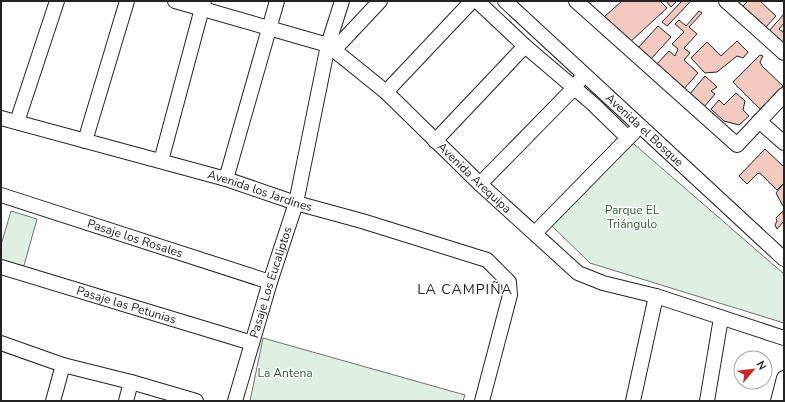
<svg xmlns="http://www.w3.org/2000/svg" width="785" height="402" viewBox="0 0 785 402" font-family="'Nunito Sans',sans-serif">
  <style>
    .green { fill: #e0efe3; stroke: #6f6f6f }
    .building { fill: #f3c9c0; stroke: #222 }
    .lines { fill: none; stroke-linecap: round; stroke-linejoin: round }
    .minor-casing { stroke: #222; stroke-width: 16 }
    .minor { stroke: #fff; stroke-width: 14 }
    .labels { text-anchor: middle; stroke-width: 3; stroke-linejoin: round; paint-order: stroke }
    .street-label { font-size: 12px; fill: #222; stroke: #fff }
    .park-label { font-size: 12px; fill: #2f5e38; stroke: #fff }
    .quarter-label { font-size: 14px; letter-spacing: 1px; fill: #222; stroke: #fff }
  </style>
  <rect width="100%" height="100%" fill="#fff"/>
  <!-- green -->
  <g class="green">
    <polygon points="627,138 784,274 784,323 590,263 550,224"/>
    <polygon points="11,211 37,219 23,269 1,262 1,245"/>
    <polygon points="263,338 465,395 463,401 250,401"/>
  </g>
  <!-- building -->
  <g class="building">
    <polygon points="622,1 660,1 667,8 629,43 604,17"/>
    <polygon points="666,1 677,1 671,7"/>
    <polygon points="682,1 691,1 667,26 662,22"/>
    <polygon points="748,1 760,1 776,16 765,28 742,7"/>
    <polygon points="699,11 702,13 689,27 697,34 684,48 690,53 684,60 698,73 682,91 655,66 669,51 675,56 678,49 672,44 684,32 675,24 679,20 686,26"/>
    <polygon points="784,14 784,23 779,29 784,33 784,46 768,32"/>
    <polygon points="658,26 671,37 651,59 638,48"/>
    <polygon points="737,41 748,52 743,58 737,56 717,72 705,73 691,58 707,42 721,56"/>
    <polygon points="760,55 763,56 760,62 762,66 783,86 760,109 733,82"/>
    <polygon points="705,76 717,87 711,91 715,94 704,107 689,95"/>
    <polygon points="736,93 745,101 743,110 749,116 739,125 724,121 711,109 719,100 724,105"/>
    <polygon points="765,149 784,167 784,183 777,190 760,173 757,174 747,184 739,176"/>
    <polygon points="784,183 784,205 783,206 776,193"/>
    <polygon points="783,211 784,221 777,229 775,225 777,221 776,218"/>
  </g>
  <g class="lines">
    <defs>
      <g id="minor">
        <path id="s1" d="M175,1L328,45L334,50L386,92L480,184L578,273L603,283L656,296L784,338"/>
        <polyline points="477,1 525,46 592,103 628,138"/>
        <path id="s2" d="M505,1L784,259"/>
        <polyline points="576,1 737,145 784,95"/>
        <polyline points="726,1 784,53"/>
        <polyline points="334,50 380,1"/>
        <polyline points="386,92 472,1"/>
        <path id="s3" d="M1,118L226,179L296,203L362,221L487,260L509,282L510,295L482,401"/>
        <polyline points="759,121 784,143"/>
        <polyline points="17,122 57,1"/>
        <polyline points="85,141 127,1"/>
        <polyline points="435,141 525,46"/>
        <polyline points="161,161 204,1"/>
        <polyline points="226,179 277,1"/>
        <polyline points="480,184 574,88 579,81"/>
        <path id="s4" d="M1,195L270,282"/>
        <polyline points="535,233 634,132"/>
        <path id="s5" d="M1,267L252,343"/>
        <polyline points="1,343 63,365 131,382 196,401"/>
        <polyline points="53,401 63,365"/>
        <polyline points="126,401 131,382"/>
        <path id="s6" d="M235,401L270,282L296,203L328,45L342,1"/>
        <polyline points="633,401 656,296"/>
        <polyline points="707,401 721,318"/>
        <polyline points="778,401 784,378"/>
      </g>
    </defs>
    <!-- minor casing -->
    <use href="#minor" class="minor-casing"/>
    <!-- minor -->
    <use href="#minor" class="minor"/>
  </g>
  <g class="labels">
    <!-- street labels -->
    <g class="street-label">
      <text dy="4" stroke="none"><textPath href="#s2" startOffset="190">Avenida el Bosque</textPath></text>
      <text dy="4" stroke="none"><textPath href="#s1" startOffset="357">Avenida Arequipa</textPath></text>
      <text dy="4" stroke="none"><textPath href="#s3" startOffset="269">Avenida los Jardines</textPath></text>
      <text dy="4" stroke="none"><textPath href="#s4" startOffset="141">Pasaje los Rosales</textPath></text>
      <text dy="4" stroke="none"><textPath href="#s6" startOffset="124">Pasaje Los Eucaliptos</textPath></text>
      <text dy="4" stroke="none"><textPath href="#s5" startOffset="131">Pasaje las Petunias</textPath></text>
    </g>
    <!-- park labels -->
    <g class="park-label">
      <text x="632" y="214">Parque EL<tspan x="632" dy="14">Triángulo</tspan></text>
      <text x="285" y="377">La Antena</text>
    </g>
    <!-- quarter labels -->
    <g class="quarter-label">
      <text x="465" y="294">LA CAMPIÑA</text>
    </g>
  </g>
  <!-- border -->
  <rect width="785" height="402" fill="none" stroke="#222222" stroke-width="4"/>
  <!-- north arrow -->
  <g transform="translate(753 370) rotate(62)"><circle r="19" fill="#ffffff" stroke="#a7a7a7"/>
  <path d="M0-3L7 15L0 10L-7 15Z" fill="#c62828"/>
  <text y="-6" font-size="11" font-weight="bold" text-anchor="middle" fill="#222222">N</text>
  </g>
</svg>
